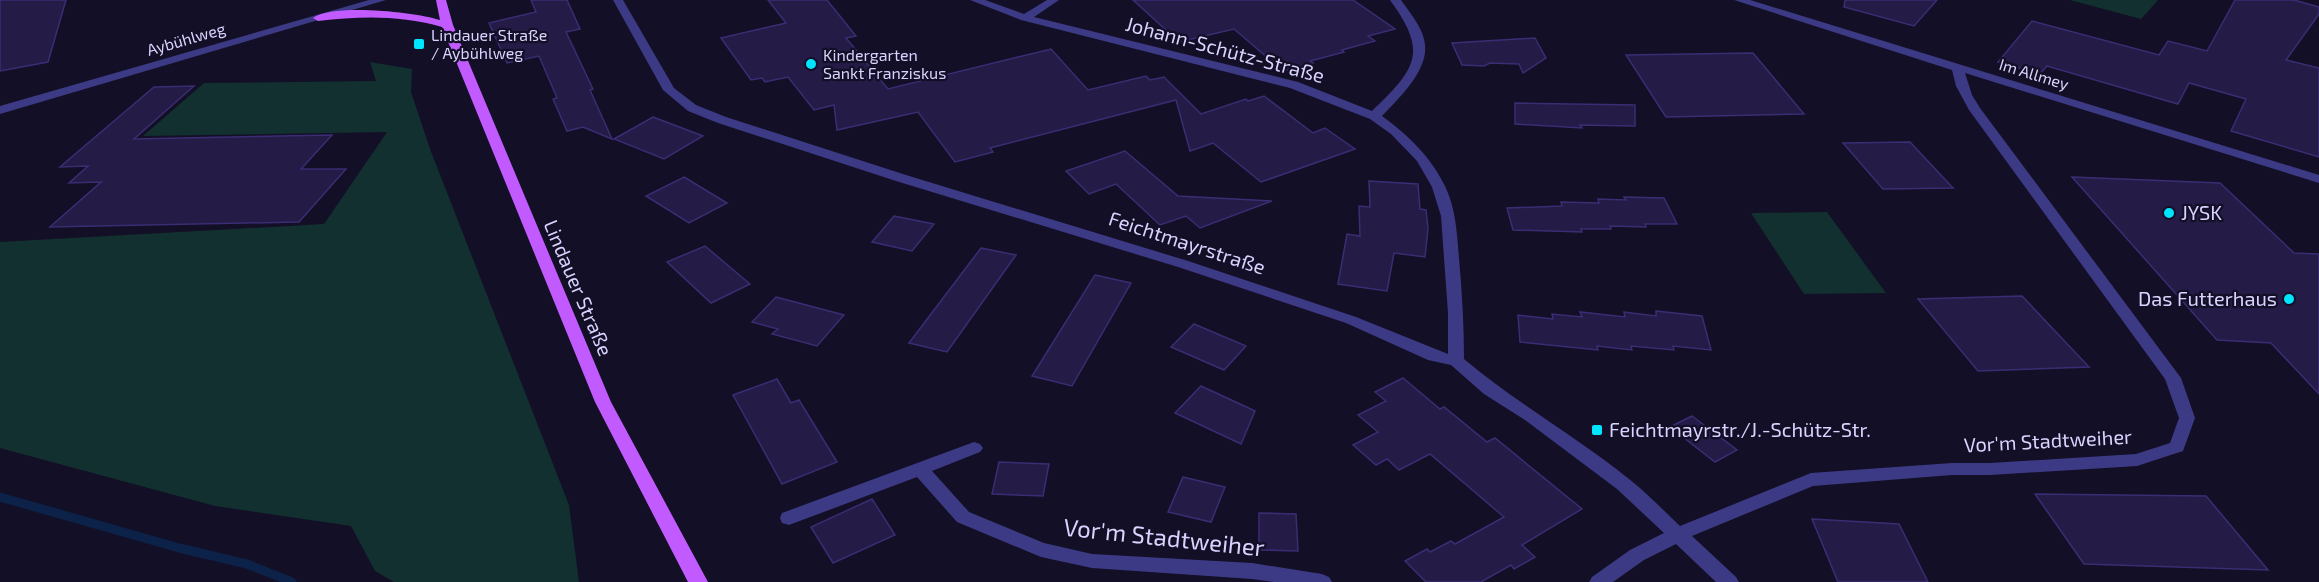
<svg xmlns="http://www.w3.org/2000/svg" width="2319" height="582" viewBox="0 0 2319 582" font-family="'Exo 2',sans-serif">
  <style>
    .green { fill: #12302f }
    .lines { fill: none; stroke-linecap: round; stroke-linejoin: round }
    .stream { stroke: #0c2248; stroke-width: 9 }
    .building { fill: #241b47; stroke: #3b2d73; stroke-width: 1.5 }
    .minor { fill: #3d3a85; fill-rule: evenodd }
    .major { fill: #c25bff; fill-rule: evenodd }
    .poi-dot { fill: #00e5ff; stroke: #130f26; stroke-width: 2 }
    .labels { text-anchor: middle; stroke-width: 4.5; stroke-linejoin: round; paint-order: stroke }
    .far-poi-label { font-size: 16px; fill: #d9d4ff; stroke: #130f26; text-anchor: start }
    .far-street-label { font-size: 16px; fill: #d9d4ff; stroke: #130f26 }
    .street-label { font-size: 20px; fill: #d9d4ff; stroke: #130f26 }
    .poi-label { font-size: 20px; fill: #d9d4ff; stroke: #130f26; text-anchor: start }
    .near-street-label { font-size: 24px; fill: #d9d4ff; stroke: #130f26 }
  </style>
  <rect width="100%" height="100%" fill="#130f26"/>
  <!-- green -->
  <g class="green">
    <polygon points="2070,0 2158,0 2141,19"/>
    <polygon points="370,62 412,69 411,92 430,149 569,505 579,582 394,582 375,571 351,526 215,506 0,448 0,242 324,224 387,132 143,136 204,83 376,81"/>
    <polygon points="1827,212 1886,293 1804,294 1751,213"/>
  </g>
  <g class="lines">
    <!-- stream -->
    <polyline class="stream" points="0,497 179,548 247,564 292,582"/>
  </g>
  <!-- building -->
  <g class="building">
    <polygon points="0,0 66,0 48,62 0,71"/>
    <polygon points="531,0 567,0 580,29 566,32 593,89 590,90 612,139 583,127 567,131 553,99 557,98 539,56 507,63 489,23 536,12"/>
    <polygon points="768,0 827,0 856,36 846,38 888,89 1051,49 1088,90 1146,76 1150,80 1164,77 1201,114 1246,99 1248,101 1264,96 1313,133 1325,128 1355,149 1261,182 1213,143 1190,151 1176,100 990,148 993,152 955,162 918,112 837,130 834,105 814,110 788,77 765,82 762,78 751,80 721,38 786,23"/>
    <polygon points="1133,0 1353,0 1395,29 1368,36 1375,41 1342,50 1344,52 1310,61 1313,63 1283,71 1234,29 1179,42"/>
    <polygon points="1845,0 1937,0 1914,26 1844,7"/>
    <polygon points="2235,0 2294,0 2319,7 2319,14 2286,60 2319,68 2319,157 2231,131 2246,99 2189,83 2178,104 2047,66 2040,74 1998,62 2032,21 2159,55 2168,41 2207,51"/>
    <polygon points="1535,38 1546,58 1523,73 1519,64 1490,63 1484,66 1462,65 1452,43"/>
    <polygon points="1753,53 1804,114 1666,117 1626,55"/>
    <polygon points="194,86 134,139 332,135 301,169 346,169 299,222 50,227 101,182 69,183 88,166 60,167 154,87"/>
    <polygon points="1515,103 1635,105 1635,126 1580,125 1582,128 1515,124"/>
    <polygon points="653,117 703,136 664,159 614,139"/>
    <polygon points="1910,142 1953,188 1883,189 1843,143"/>
    <polygon points="1125,151 1178,196 1272,201 1200,228 1186,216 1160,225 1116,184 1089,194 1066,171"/>
    <polygon points="684,177 727,203 689,223 646,196"/>
    <polygon points="2072,177 2220,183 2294,253 2319,254 2319,394 2271,343 2217,340"/>
    <polygon points="1369,181 1418,184 1420,209 1426,210 1428,228 1425,257 1394,253 1387,291 1338,284 1347,234 1360,236 1359,206 1370,207"/>
    <polygon points="1624,197 1664,198 1677,224 1645,224 1646,227 1610,226 1611,229 1581,229 1582,232 1513,230 1507,208 1562,206 1561,202 1599,203 1598,199 1626,200"/>
    <polygon points="894,216 934,224 912,251 872,242"/>
    <polygon points="705,246 750,284 711,303 667,262"/>
    <polygon points="981,248 1016,255 947,352 909,343"/>
    <polygon points="1095,275 1131,283 1072,386 1032,376"/>
    <polygon points="2022,296 2089,367 1978,371 1918,299"/>
    <polygon points="776,297 844,315 817,346 772,334 778,329 752,322"/>
    <polygon points="1656,311 1702,316 1711,350 1673,346 1674,350 1631,346 1632,350 1597,346 1598,350 1520,342 1518,315 1553,319 1552,314 1582,317 1580,312 1625,317 1624,312 1656,316"/>
    <polygon points="1194,324 1246,346 1224,370 1171,347"/>
    <polygon points="1403,378 1440,409 1444,407 1487,442 1495,438 1582,509 1522,545 1535,557 1514,569 1511,565 1481,582 1426,582 1405,561 1427,549 1430,552 1451,541 1455,544 1504,517 1430,454 1399,470 1387,459 1376,465 1353,445 1378,432 1358,415 1386,401 1375,392"/>
    <polygon points="777,379 791,403 799,400 837,462 782,484 733,395"/>
    <polygon points="1201,386 1255,411 1241,444 1175,413"/>
    <polygon points="1692,416 1737,450 1715,462 1670,427"/>
    <polygon points="999,462 1049,464 1043,496 992,494"/>
    <polygon points="1183,477 1225,487 1211,522 1168,512"/>
    <polygon points="2035,494 2206,496 2268,570 2084,564"/>
    <polygon points="872,499 895,535 833,563 811,527"/>
    <polygon points="1259,513 1296,514 1298,551 1259,550"/>
    <polygon points="1812,519 1899,524 1928,582 1838,582"/>
  </g>
  <g class="lines">
    <!-- minor -->
    <g class="minor">
      <polygon points="369,0 386,0 0,114 0,106"/>
      <path d="M613,0H623L674,88L696,105L726,117L906,175L1188,261L1356,317L1448,354V313L1441,216L1432,187L1417,161L1391,134L1370,119L1290,88L1021,20L970,0H985L1024,14L1047,0H1059L1034,17L1298,82L1372,111C1417,68 1428,52 1390,0H1401C1410,13 1424,29 1425,45C1428,71 1398,99 1382,116C1407,134 1431,157 1445,186C1456,209 1457,234 1459,258C1462,292 1464,325 1464,359C1516,403 1576,436 1629,479C1647,493 1663,510 1680,526L1811,473L1952,463H1990L2136,454L2170,443L2179,418L2165,379L1969,110L1956,86L1952,70L1734,0H1750L2319,175V183L1965,73L1972,95L1980,108L2181,378L2195,418L2183,451L2137,466L1990,475H1952L1813,486L1692,536L1736,577L1739,582H1716L1676,544L1644,560L1613,582H1589L1592,577L1630,550L1664,533L1617,489L1525,420L1484,394L1451,365L1428,360L1346,323L1178,267L896,181L718,123L688,111L663,90Z"/>
      <polygon points="974,442 980,444 983,448 980,452 932,471 969,512 1044,543 1092,554 1252,563 1322,574 1329,577 1332,582 1274,582 1252,579 1092,568 1041,557 957,522 917,477 789,525 782,523 780,518 782,513"/>
    </g>
    <!-- major -->
    <path class="major" d="M436,0H446L453,25L611,402L708,582H688L595,402L442,27C400,15 361,16 318,21L313,18C332,3 416,12 440,20Z"/>
  </g>
  <!-- markers -->
  <g class="poi-dot">
    <rect x="413" y="38" width="12" height="12" rx="3"/>
    <circle cx="811" cy="64" r="6"/>
    <circle cx="2169" cy="213" r="6"/>
    <circle cx="2289" cy="299" r="6"/>
    <rect x="1591" y="424" width="12" height="12" rx="3"/>
  </g>
  <g class="labels">
    <!-- far-poi labels -->
    <g class="far-poi-label">
      <text x="431" y="41">Lindauer Straße<tspan x="431" dy="18">/ Aybühlweg</tspan></text>
      <text x="823" y="61">Kindergarten<tspan x="823" dy="18">Sankt Franziskus</tspan></text>
    </g>
    <!-- far-street labels -->
    <g class="far-street-label">
      <text transform="translate(186 39) rotate(-16)" y="6">Aybühlweg</text>
      <text transform="translate(2034 74) rotate(17)" y="6">Im Allmey</text>
    </g>
    <!-- street labels -->
    <g class="street-label">
      <text transform="translate(1225 50) rotate(15)" y="7">Johann-Schütz-Straße</text>
      <text transform="translate(1187 243) rotate(18)" y="7">Feichtmayrstraße</text>
      <text transform="translate(578 288) rotate(67)" y="7">Lindauer Straße</text>
      <text transform="translate(2048 441) rotate(-3)" y="7">Vor'm Stadtweiher</text>
    </g>
    <!-- poi labels -->
    <g class="poi-label">
      <text x="2181" y="220">JYSK</text>
      <text x="2277" y="306" text-anchor="end">Das Futterhaus</text>
      <text x="1609" y="437">Feichtmayrstr./J.-Schütz-Str.</text>
    </g>
    <!-- near-street labels -->
    <g class="near-street-label">
      <text transform="translate(1164 538) rotate(6)" y="8">Vor'm Stadtweiher</text>
    </g>
  </g>
</svg>
